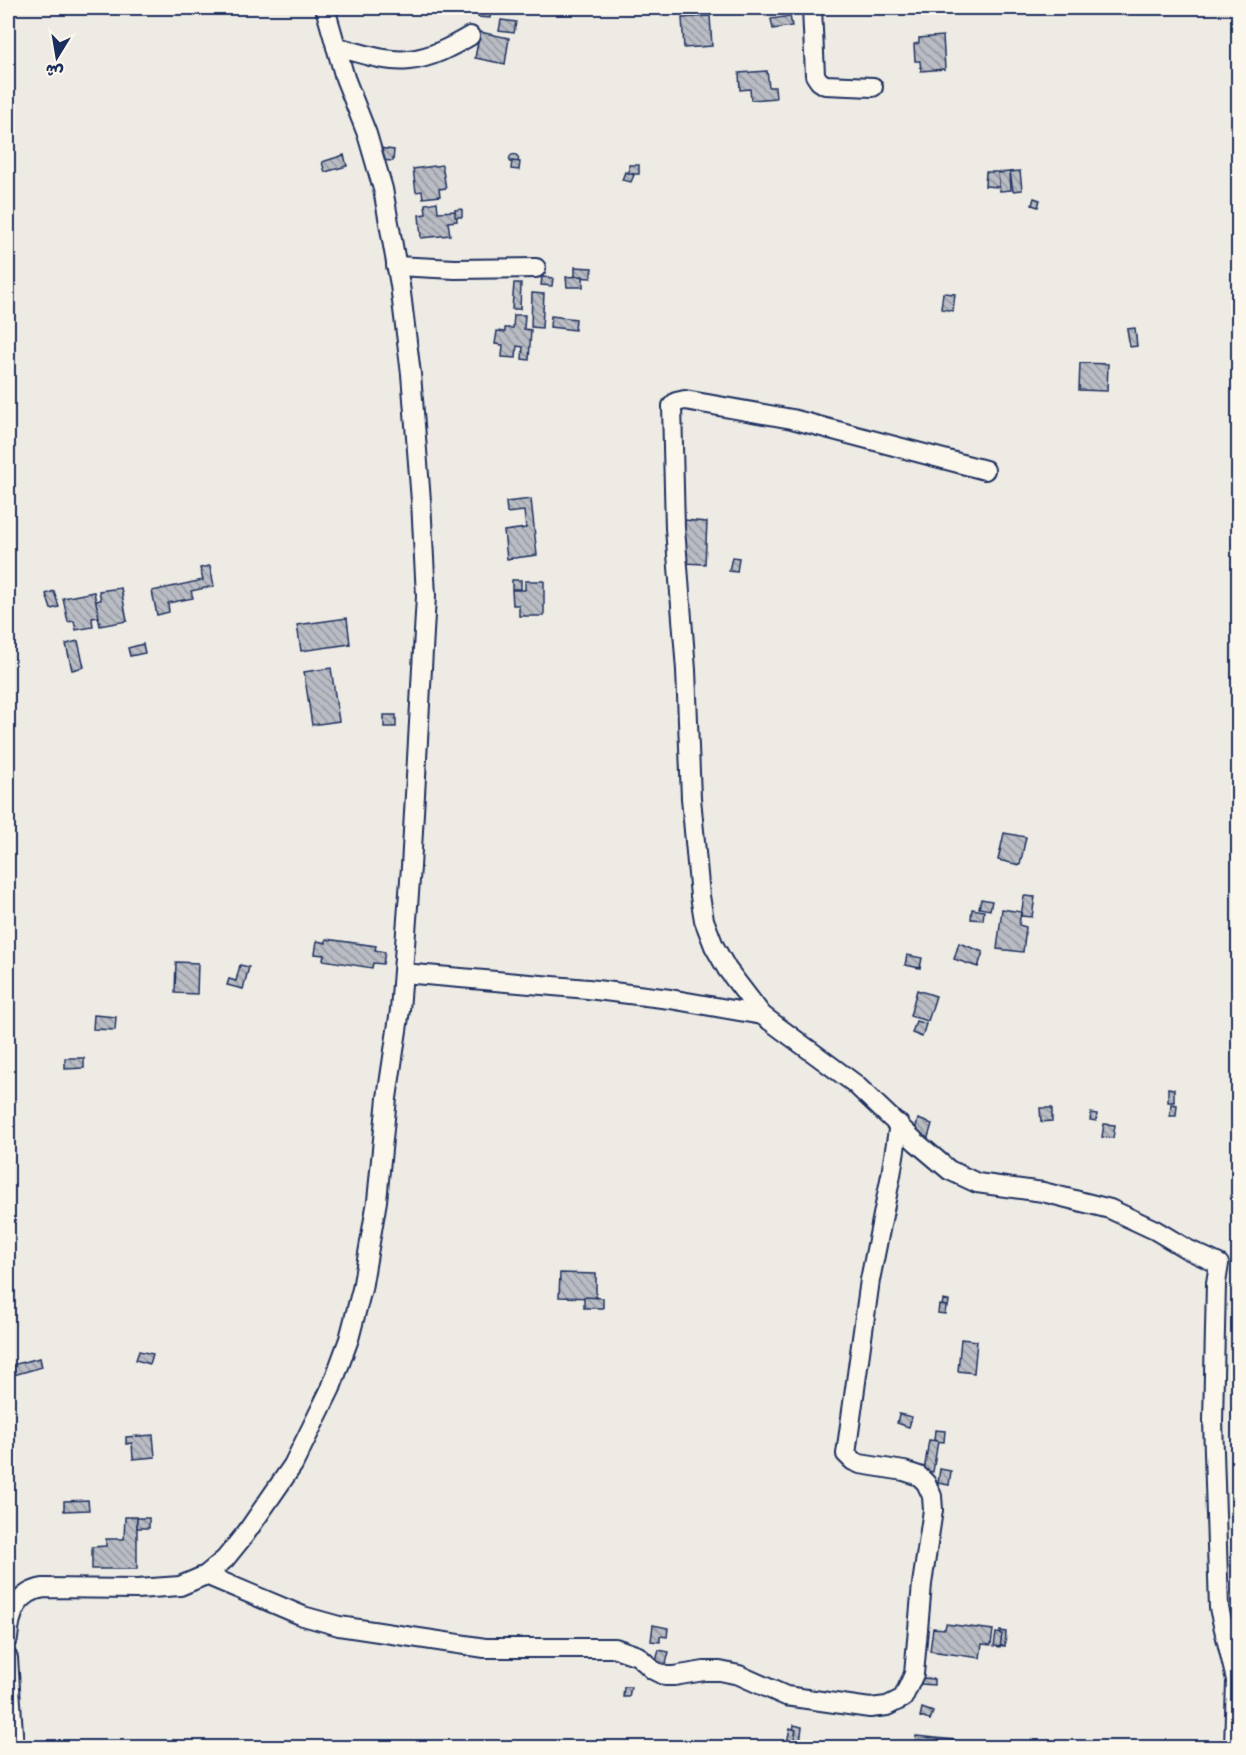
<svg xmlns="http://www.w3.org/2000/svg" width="1246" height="1755" viewBox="0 0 1246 1755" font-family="Kalam,'Playpen Sans Arabic',sans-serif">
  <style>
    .building { fill: url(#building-back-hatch); stroke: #1b2f5e; stroke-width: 1.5 }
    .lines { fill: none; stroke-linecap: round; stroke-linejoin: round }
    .street-casing { stroke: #1b2f5e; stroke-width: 22 }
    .street { stroke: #fbf7ec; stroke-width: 18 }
  </style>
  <defs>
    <pattern id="building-back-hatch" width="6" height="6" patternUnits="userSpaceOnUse" patternTransform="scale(1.5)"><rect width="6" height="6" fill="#b9bcc3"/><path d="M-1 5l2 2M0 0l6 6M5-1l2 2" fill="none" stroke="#9699a2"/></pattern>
  </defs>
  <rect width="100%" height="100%" fill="#eeebe4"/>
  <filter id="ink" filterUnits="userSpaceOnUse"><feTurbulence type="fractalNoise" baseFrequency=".0167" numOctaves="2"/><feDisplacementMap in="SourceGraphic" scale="12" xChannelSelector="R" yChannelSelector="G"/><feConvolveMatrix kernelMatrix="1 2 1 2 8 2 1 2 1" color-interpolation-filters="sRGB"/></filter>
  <g filter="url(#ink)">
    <!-- building -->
    <g class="building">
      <polygon points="480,8 491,8 490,18 478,17"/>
      <polygon points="710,16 712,46 684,48 682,18"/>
      <polygon points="790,16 792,26 773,29 771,19"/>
      <polygon points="501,20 516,22 514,33 499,31"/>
      <polygon points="480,32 509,38 505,64 475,58"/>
      <polygon points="943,36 945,69 921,71 920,61 915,61 914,44 919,43 919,38"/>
      <polygon points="767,71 769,87 775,87 776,98 751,100 750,89 740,90 739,73"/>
      <polygon points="379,148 394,150 393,161 378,160"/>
      <circle cx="514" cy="159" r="4.5"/>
      <polygon points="344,155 347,166 325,172 322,162"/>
      <polygon points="512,161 520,162 519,170 511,169"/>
      <polygon points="442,165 446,188 439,189 440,196 423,198 422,191 416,192 413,169"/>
      <rect x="629" y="165" width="10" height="9"/>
      <polygon points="1020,171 1022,190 1013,191 1010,172"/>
      <polygon points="625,172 634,175 631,182 622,180"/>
      <polygon points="986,172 1000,172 999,187 985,186"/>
      <polygon points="1010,172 1011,190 1000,191 998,173"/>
      <polygon points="1034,198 1040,200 1038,207 1032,205"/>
      <polygon points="437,202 438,212 456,211 457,221 448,222 450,235 421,238 419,215 426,214 425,204"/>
      <polygon points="462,209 462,217 455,217 455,210"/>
      <polygon points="575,267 592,268 591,278 575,277"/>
      <polygon points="583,276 583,287 567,287 566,277"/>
      <polygon points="542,277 553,278 552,286 541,285"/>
      <polygon points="514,283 521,283 520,309 512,309"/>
      <polygon points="532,293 544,294 542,328 531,327"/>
      <polygon points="943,293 955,294 953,311 941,309"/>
      <polygon points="514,315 525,315 524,329 531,330 529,360 522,359 523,347 517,346 516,358 502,357 503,345 495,344 497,331 505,332 505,328 513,328"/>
      <polygon points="551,316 576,319 575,330 550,327"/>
      <polygon points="1135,328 1137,346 1130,347 1127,329"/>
      <polygon points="1080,363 1108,364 1107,391 1079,390"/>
      <polygon points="531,499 537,555 507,559 504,531 526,528 524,511 507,513 506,502"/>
      <polygon points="684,520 707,522 705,564 682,563"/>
      <polygon points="732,557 739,558 737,572 729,571"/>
      <polygon points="210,566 214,586 191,591 193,598 168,603 169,612 157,615 152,591 203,580 200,568"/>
      <rect x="512" y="580" width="9" height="9"/>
      <polygon points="525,581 544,581 544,616 519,616 519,605 513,605 512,590 525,590"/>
      <polygon points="121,588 127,621 100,626 95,601 101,600 99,591"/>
      <polygon points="54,591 59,607 51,609 46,594"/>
      <polygon points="94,592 99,617 92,618 93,627 76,630 74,621 68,622 63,598"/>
      <polygon points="347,618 350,644 301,651 297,625"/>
      <polygon points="78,641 84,667 72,670 66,644"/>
      <polygon points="143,644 145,653 130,656 128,648"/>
      <polygon points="331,668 339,721 312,725 304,672"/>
      <rect x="384" y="715" width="12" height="12"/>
      <polygon points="1004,833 1026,837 1020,865 998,860"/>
      <polygon points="1024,896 1035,897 1032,917 1021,916"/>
      <polygon points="981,899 992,901 990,910 979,908"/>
      <polygon points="972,909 984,911 983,920 971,919"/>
      <polygon points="1002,909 1021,912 1019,925 1026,927 1023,952 997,949"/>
      <polygon points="326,939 376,946 375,950 385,952 383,964 373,963 372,968 323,960 324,955 315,954 317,941 326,943"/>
      <polygon points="959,943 983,952 978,967 954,959"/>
      <polygon points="907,955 922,958 920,968 905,965"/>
      <polygon points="176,962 198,963 197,994 175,993"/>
      <polygon points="240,965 249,967 243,989 227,985 229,979 236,981"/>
      <polygon points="917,990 936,996 928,1021 910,1016"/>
      <polygon points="8,1006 9,1006 10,1030 8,1031"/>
      <polygon points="94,1015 116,1017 115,1030 93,1029"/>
      <polygon points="916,1021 926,1024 922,1037 912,1033"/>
      <polygon points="65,1058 84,1058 84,1068 65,1069"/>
      <polygon points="1168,1088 1174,1089 1174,1102 1168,1102"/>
      <polygon points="1171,1104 1177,1105 1176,1116 1170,1116"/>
      <polygon points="1040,1108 1052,1108 1052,1121 1041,1122"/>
      <polygon points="1091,1113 1097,1114 1096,1121 1090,1120"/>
      <polygon points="918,1119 932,1124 926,1144 912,1140"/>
      <polygon points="1104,1124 1115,1125 1113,1138 1102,1137"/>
      <polygon points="560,1273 596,1274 596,1298 559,1297"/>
      <polygon points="584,1297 603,1298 603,1308 584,1308"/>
      <polygon points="943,1300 949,1301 948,1307 942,1306"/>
      <polygon points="939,1305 946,1306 945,1314 938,1313"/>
      <polygon points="961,1339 977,1341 974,1373 958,1371"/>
      <polygon points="139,1351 153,1354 150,1364 136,1360"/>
      <polygon points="40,1358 42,1367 10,1376 8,1366"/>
      <polygon points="899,1414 912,1417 909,1427 897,1423"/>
      <polygon points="935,1430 945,1431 944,1442 934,1441"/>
      <polygon points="153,1435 155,1457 133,1459 132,1443 126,1444 126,1437"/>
      <polygon points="929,1440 938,1441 933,1472 924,1471"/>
      <polygon points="940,1469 951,1471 949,1485 938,1483"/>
      <polygon points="88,1500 89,1510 64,1511 64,1501"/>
      <polygon points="125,1517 137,1517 137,1569 92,1569 92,1547 106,1546 106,1539 124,1539"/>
      <rect x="137" y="1518" width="12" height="10"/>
      <polygon points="946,1624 993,1630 991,1645 982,1644 980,1658 930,1651 933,1628 945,1629"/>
      <polygon points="653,1625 668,1628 667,1637 660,1636 660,1642 651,1641"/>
      <polygon points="1000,1631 1006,1632 1005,1646 999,1645"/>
      <polygon points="996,1633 1002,1634 1000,1647 994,1646"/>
      <polygon points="659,1650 669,1652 664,1671 654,1668"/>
      <polygon points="922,1678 934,1679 934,1685 921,1684"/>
      <polygon points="624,1687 631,1687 629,1697 623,1697"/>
      <polygon points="922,1708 933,1712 930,1720 920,1717"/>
      <polygon points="794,1725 802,1727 799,1748 791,1747"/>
      <polygon points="790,1728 796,1730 792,1748 786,1748"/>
      <polygon points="916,1736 955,1740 954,1748 914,1748"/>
    </g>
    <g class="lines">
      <defs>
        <g id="street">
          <polyline points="812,8 815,75 819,81 825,85 873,87"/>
          <path d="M336,47C358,52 386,63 409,60C431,58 451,47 470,36"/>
          <polyline points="396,266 455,269 536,268"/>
          <polyline points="403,973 588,989 670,999 762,1015 854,1083 916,1142 949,1170 977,1183 1043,1192 1110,1209 1155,1230 1187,1249 1219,1264 1216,1283 1213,1421 1219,1608 1236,1680 1234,1748"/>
          <polyline points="762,1015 727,969 714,946 704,920 700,896 691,798 686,670 675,528 672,406 676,402 685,400 792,419 985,470"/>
          <polyline points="206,1575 303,1616 339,1626 485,1648 615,1648 638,1656 653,1670 665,1676 674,1676 704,1671 720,1671 739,1675 786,1696 870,1708 887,1706 903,1698 914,1674 922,1584 933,1510 932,1496 926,1483 919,1476 904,1471 860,1464 853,1461 846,1454 870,1280 891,1175 899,1124"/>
          <path d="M8,1638C10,1614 17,1592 44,1588L137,1589L180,1586L206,1575L225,1559L246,1533L293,1465L331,1388L349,1339L362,1289L377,1201L387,1098L400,1010L411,867L426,596L421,501L411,374L400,285L383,189L367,134L345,78L325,8"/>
          <polyline points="8,1658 14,1748"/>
        </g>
      </defs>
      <!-- street casing -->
      <use href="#street" class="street-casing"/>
      <!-- street -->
      <use href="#street" class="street"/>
    </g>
  </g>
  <!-- margin -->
  <rect width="1246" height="1755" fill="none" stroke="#fbf7ec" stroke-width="30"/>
  <rect x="15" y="15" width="1216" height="1725" fill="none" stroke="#1b2f5e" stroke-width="2" filter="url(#ink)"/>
  <!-- north arrow -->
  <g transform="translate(57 57) rotate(191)" stroke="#fbf7ec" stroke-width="4.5" paint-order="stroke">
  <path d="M0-4.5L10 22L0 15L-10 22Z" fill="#1b2f5e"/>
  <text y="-9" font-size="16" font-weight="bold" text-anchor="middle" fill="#1b2f5e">ش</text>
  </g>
</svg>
